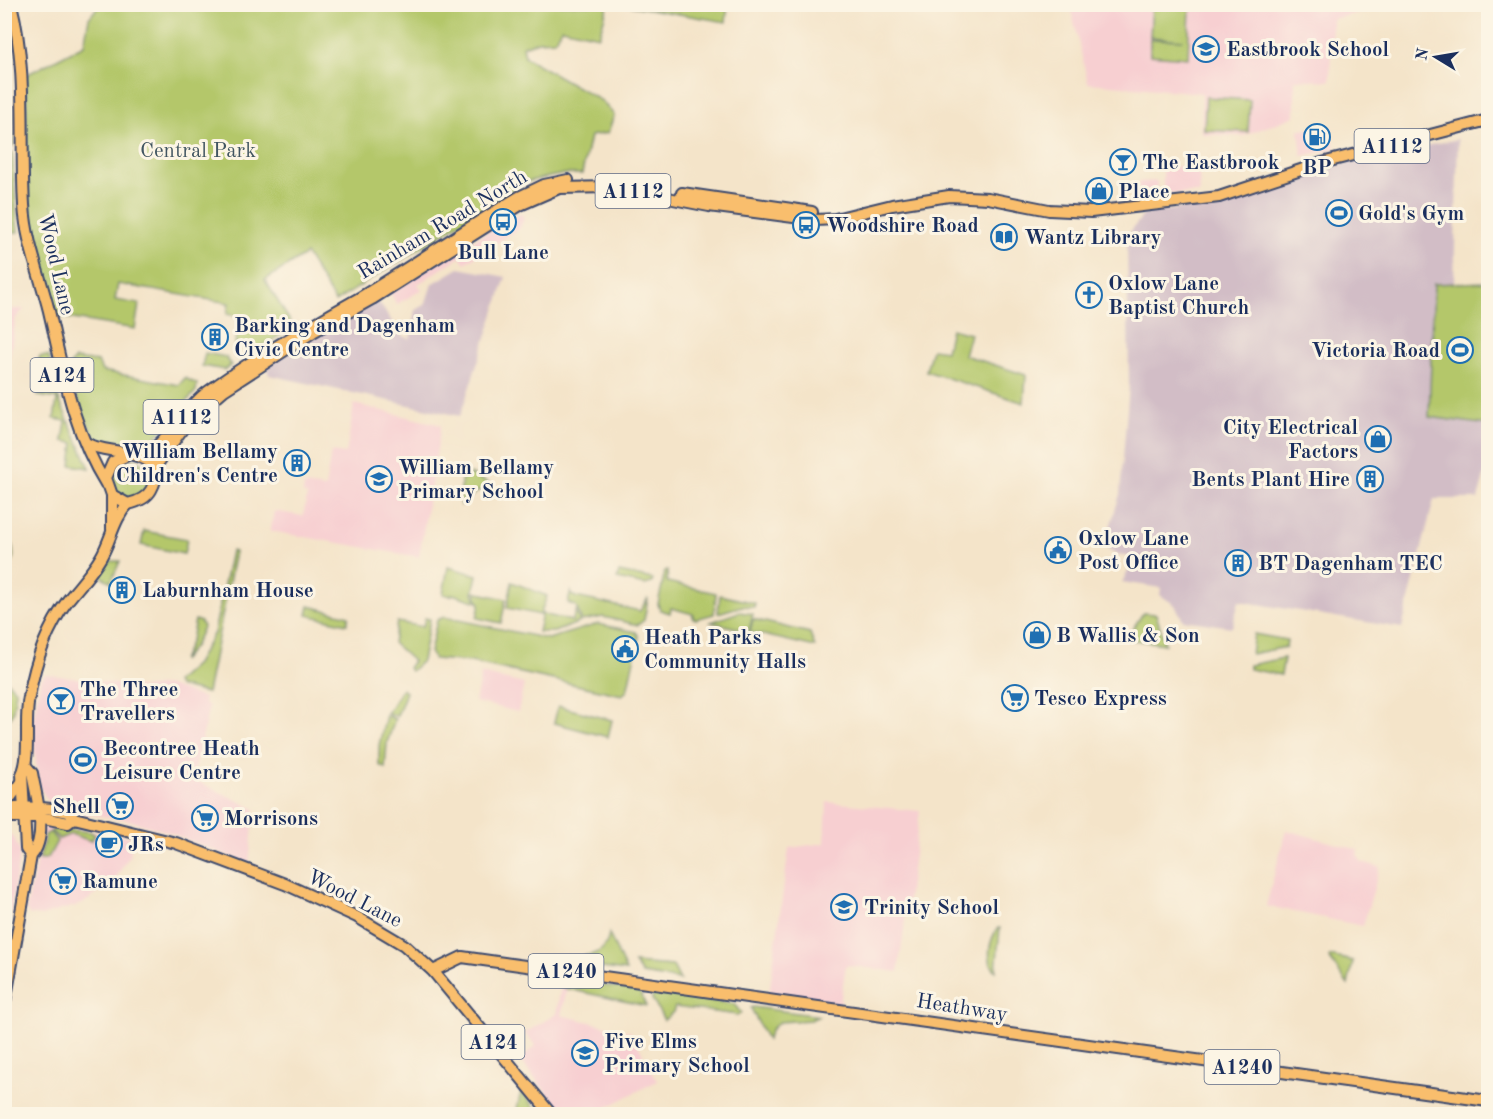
<svg xmlns="http://www.w3.org/2000/svg" width="1493" height="1119" viewBox="0 0 1493 1119" font-family="'Old Standard TT',serif">
  <style>
    .built { fill: #f7cfd1 }
    .industrial { fill: #d2bdc6 }
    .green { fill: #b4c76a; stroke: #687b64; stroke-width: 1.5 }
    .lines { fill: none; stroke-linecap: round; stroke-linejoin: round }
    .primary-casing { stroke: #3c4a6e; stroke-width: 14 }
    .primary { stroke: #f9be6d; stroke-width: 10 }
    .labels { text-anchor: middle; stroke-width: 6; stroke-linejoin: round; paint-order: stroke }
    .shield { fill: #fcf5e5; stroke: #5e6a86; stroke-width: 1.5 }
    .shield-label { font-size: 20px; font-weight: bold; fill: #1b2f5e }
    .poi-label { font-size: 21px; font-weight: bold; fill: #1b2f5e; stroke: #fcf5e5; text-anchor: start }
    .park-label { font-size: 21px; fill: #415561; stroke: #fcf5e5 }
    .street-label { font-size: 21px; fill: #1b2f5e; stroke: #fcf5e5 }
  </style>
  <rect width="100%" height="100%" fill="#fcf5e5"/>
  <filter id="ink" filterUnits="userSpaceOnUse"><feTurbulence type="fractalNoise" baseFrequency=".0167" numOctaves="2"/><feDisplacementMap in="SourceGraphic" scale="12" xChannelSelector="R" yChannelSelector="G"/><feConvolveMatrix kernelMatrix="1 2 1 2 8 2 1 2 1" color-interpolation-filters="sRGB"/></filter>
  <filter id="wash" filterUnits="userSpaceOnUse"><feTurbulence type="fractalNoise" baseFrequency=".008" numOctaves="4" result="noise"/><feDisplacementMap in="SourceGraphic" scale="24" xChannelSelector="R" yChannelSelector="G"/><feGaussianBlur stdDeviation="1.35" result="paint"/><feColorMatrix in="noise" values="0 0 0 0 0 0 0 0 0 0 0 0 0 0 0 0 0 1.4 0 .05"/><feComposite in="paint" operator="in"/></filter>
  <g filter="url(#wash)">
    <rect width="100%" height="100%" fill="#f4e4c9"/>
    <!-- built -->
    <g class="built">
      <polygon points="1365,4 1367,11 1332,19 1330,81 1295,79 1295,116 1243,136 1202,134 1202,93 1088,83 1070,5"/>
      <polygon points="1331,126 1335,149 1302,156 1299,130"/>
      <polygon points="1163,166 1199,167 1200,193 1163,194"/>
      <polygon points="1157,181 1158,196 1139,197 1138,182"/>
      <polygon points="521,214 524,218 520,228 465,263 460,257 418,284 422,290 397,304 390,293 503,222"/>
      <polygon points="5,309 24,309 16,318 5,386"/>
      <polygon points="354,404 441,425 419,557 270,531 274,511 303,516 307,495 303,494 304,485 325,488 331,452 346,454"/>
      <polygon points="45,674 144,688 166,685 204,698 204,703 209,706 193,779 255,809 249,864 168,832 128,820 81,813 49,802 40,788 35,757 33,721 40,681"/>
      <polygon points="481,674 524,684 518,712 475,702"/>
      <polygon points="827,802 920,811 898,972 846,965 840,1004 769,994 789,848 825,843"/>
      <polygon points="48,825 134,837 129,857 115,879 101,891 82,904 41,916 29,914 26,910 44,829"/>
      <polygon points="1286,830 1359,850 1357,855 1362,862 1380,867 1363,926 1266,906"/>
      <polygon points="5,831 14,837 20,852 5,945"/>
      <polygon points="561,988 567,989 561,1015 631,1032 657,1081 594,1114 564,1114 520,1060 536,1046 525,1033 556,1014"/>
    </g>
    <!-- industrial -->
    <g class="industrial">
      <polygon points="1458,139 1454,283 1434,284 1488,425 1488,462 1478,499 1434,499 1402,628 1239,601 1232,627 1183,620 1175,605 1160,595 1161,588 1122,582 1136,558 1119,555 1104,547 1120,494 1129,385 1127,236 1144,214 1226,201 1333,166"/>
      <polygon points="459,268 506,277 460,416 269,375 266,365 375,297 402,336 410,339 415,310 425,305 432,284"/>
    </g>
    <!-- green -->
    <g class="green">
      <polygon points="99,5 608,5 599,36 562,28 555,40 538,41 523,46 525,57 602,101 614,115 608,133 590,136 582,174 564,174 525,182 335,302 306,254 265,280 294,328 258,348 235,344 240,317 227,314 229,303 118,284 115,300 139,304 135,329 55,316 34,242 27,179 26,75 84,45 89,18"/>
      <polygon points="625,5 728,4 728,5 726,22"/>
      <polygon points="1152,5 1190,5 1173,5 1190,7 1188,58 1150,55 1150,39 1183,40 1150,37"/>
      <polygon points="1206,97 1250,100 1248,132 1204,130"/>
      <polygon points="5,113 12,113 13,146 5,146"/>
      <polygon points="5,153 12,153 18,232 13,233 5,219"/>
      <polygon points="1488,282 1488,425 1429,417 1434,284"/>
      <polygon points="951,329 970,334 964,355 1026,375 1024,403 926,371 932,349 946,351"/>
      <polygon points="205,353 226,357 231,365 225,370 202,366"/>
      <polygon points="40,356 49,356 59,399 38,396 39,393 44,394 48,367 37,365"/>
      <polygon points="75,359 98,362 102,371 179,385 185,378 197,384 196,391 148,446 105,443 94,437 79,405 68,367"/>
      <polygon points="57,400 59,400 90,468 71,465 74,443 63,441 66,421 54,419"/>
      <circle cx="130" cy="479" r="19"/>
      <polygon points="470,474 492,485 475,493 461,505 461,480"/>
      <path d="M5,531H8C11,544 20,562 5,569Z"/>
      <polygon points="144,531 187,539 184,554 141,545"/>
      <polygon points="231,551 235,552 207,693 178,686 176,682 196,664 214,633"/>
      <polygon points="110,561 120,561 111,582 100,576"/>
      <polygon points="448,567 477,575 473,593 478,602 452,594 451,596 443,594"/>
      <polygon points="665,571 668,571 667,582 716,593 714,614 696,619 693,618 693,614 671,608 670,613 660,610 658,604"/>
      <polygon points="619,572 653,579 652,583 645,585 617,579"/>
      <polygon points="512,582 547,596 540,615 507,608"/>
      <polygon points="571,590 571,595 576,597 640,611 648,598 644,620 638,625 603,617 582,621 576,606 568,603"/>
      <polygon points="475,592 506,599 501,623 477,618 480,604"/>
      <polygon points="720,595 755,603 754,607 742,606 718,613"/>
      <polygon points="309,606 349,616 347,624 307,615"/>
      <polygon points="576,611 580,622 554,632 538,632 542,614 572,621"/>
      <polygon points="739,612 753,614 749,631 711,622"/>
      <polygon points="1143,613 1156,614 1165,644 1126,639"/>
      <polygon points="444,617 548,639 598,624 636,632 639,637 627,691 622,695 471,662 434,659 430,652 437,620"/>
      <polygon points="425,618 430,619 422,661 411,671 408,668 413,661 393,643 397,622 423,627"/>
      <polygon points="753,619 810,633 815,647 750,632"/>
      <polygon points="195,620 201,622 203,627 195,645 182,661 191,640"/>
      <polygon points="1254,634 1287,640 1286,647 1251,654"/>
      <polygon points="1284,658 1281,675 1249,669 1249,665"/>
      <polygon points="8,682 16,691 13,712 5,725 5,694"/>
      <polygon points="402,689 406,692 397,716 387,713"/>
      <polygon points="558,706 612,720 608,737 554,723"/>
      <polygon points="386,715 395,719 387,743 385,768 379,765 379,745"/>
      <polygon points="55,828 91,832 95,835 91,841 71,834 59,839 51,831"/>
      <polygon points="50,832 57,841 48,858 39,860 45,835"/>
      <path d="M998,928H1000L996,971C985,961 989,940 998,928Z"/>
      <path d="M609,934L626,971L557,962C577,952 605,963 609,934Z"/>
      <polygon points="1330,956 1353,961 1348,985 1329,958"/>
      <polygon points="634,963 673,966 680,980 642,974"/>
      <polygon points="552,978 634,990 640,993 646,1006 559,987"/>
      <polygon points="653,992 734,1004 741,1013 738,1015 675,1007 673,1012 664,1020 652,999"/>
      <polygon points="751,1008 753,1007 819,1016 811,1020 779,1022 771,1030 767,1040"/>
      <polygon points="521,1091 537,1110 530,1114 516,1114"/>
    </g>
  </g>
  <g filter="url(#ink)">
    <g class="lines">
      <defs>
        <g id="primary">
          <path d="M11,4C28,70 20,138 24,205C26,242 40,275 49,311C63,371 73,431 106,484"/>
          <polyline points="682,193 812,212"/>
          <path d="M88,444C106,455 174,448 151,490C146,499 137,502 128,504L112,495L106,478L113,462L130,454"/>
          <path d="M142,456C162,449 186,408 206,393C255,357 309,327 361,297C414,265 465,229 519,197L544,185L568,180"/>
          <polyline points="153,470 188,421 224,390 313,332 372,299 520,205 559,188 611,187 709,206 816,220 835,219 892,205 949,196 988,198 1049,210 1091,212 1219,197 1322,163 1488,120"/>
          <polyline points="112,495 112,529"/>
          <polyline points="4,806 22,782"/>
          <path d="M4,809C28,806 47,807 69,812L74,818L176,843L285,884L357,917L404,945L433,971L551,1114"/>
          <polyline points="4,817 39,817 68,823 74,818"/>
          <path d="M31,856L26,849L22,774C31,757 24,719 29,697C35,662 46,629 68,600C79,586 92,573 101,557C111,540 114,518 128,504"/>
          <polyline points="433,971 462,957 1488,1101"/>
          <path d="M4,1008L31,856C49,836 36,797 32,773L26,766"/>
        </g>
      </defs>
      <!-- primary casing -->
      <use href="#primary" class="primary-casing"/>
      <!-- primary -->
      <use href="#primary" class="primary"/>
    </g>
  </g>
  <!-- icons -->
  <defs>
    <symbol id="school-ring" viewBox="-11 -11 22 22"><circle r="9.5" fill="#fcf5e5" stroke="#1f6fb2" stroke-width="1.5"/><path d="M0-5L7-2L0 1L-7-2ZM-4 1L0 2.5L4 1V4Q0 6-4 4Z" fill="#1f6fb2"/></symbol>
    <symbol id="fuel-ring" viewBox="-11 -11 22 22"><circle r="9.5" fill="#fcf5e5" stroke="#1f6fb2" stroke-width="1.5"/><path d="M-5.5-6h7V0h2V4h1.3V-2.5L3-4.5l.8-.8L6-3V5H2.5V1h-1V6h-7ZM-4.2-4.7v3.2H.2V-4.7Z" fill="#1f6fb2"/></symbol>
    <symbol id="bar-ring" viewBox="-11 -11 22 22"><circle r="9.5" fill="#fcf5e5" stroke="#1f6fb2" stroke-width="1.5"/><path d="M-6-5H6L.8 .8V4.5H3.5V6h-7V4.5H-.8V.8Z" fill="#1f6fb2"/></symbol>
    <symbol id="shop-ring" viewBox="-11 -11 22 22"><circle r="9.5" fill="#fcf5e5" stroke="#1f6fb2" stroke-width="1.5"/><path d="M-5-2.5h2.3a2.7 3.5 0 0 1 5.4 0H5L5.5 6h-11ZM-1.5-2.5h3a1.5 2.3 0 0 0-3 0Z" fill="#1f6fb2"/></symbol>
    <symbol id="stadium-ring" viewBox="-11 -11 22 22"><circle r="9.5" fill="#fcf5e5" stroke="#1f6fb2" stroke-width="1.5"/><path d="M0-5a6.5 5 0 1 0 0 10a6.5 5 0 1 0 0-10ZM-3.5-1.8h7v3.6h-7Z" fill="#1f6fb2"/></symbol>
    <symbol id="bus-ring" viewBox="-11 -11 22 22"><circle r="9.5" fill="#fcf5e5" stroke="#1f6fb2" stroke-width="1.5"/><path d="M-5-6H5V4H4V6H2V4H-2V6H-4V4H-5ZM-3.5-4V0h7V-4ZM-3.5 1.2v1.5H-2V1.2ZM2 1.2v1.5H3.5V1.2Z" fill="#1f6fb2"/></symbol>
    <symbol id="library-ring" viewBox="-11 -11 22 22"><circle r="9.5" fill="#fcf5e5" stroke="#1f6fb2" stroke-width="1.5"/><path d="M-6-4Q-3-5.5-.7-3.5V5Q-3 3-6 4ZM6-4Q3-5.5 .7-3.5V5Q3 3 6 4Z" fill="#1f6fb2"/></symbol>
    <symbol id="church-ring" viewBox="-11 -11 22 22"><circle r="9.5" fill="#fcf5e5" stroke="#1f6fb2" stroke-width="1.5"/><path d="M-1.2-6h2.4v3.5h3.3v2.4h-3.3V6h-2.4V-.1h-3.3v-2.4h3.3Z" fill="#1f6fb2"/></symbol>
    <symbol id="building-ring" viewBox="-11 -11 22 22"><circle r="9.5" fill="#fcf5e5" stroke="#1f6fb2" stroke-width="1.5"/><path d="M-4-6H4V6H1V3H-1V6H-4ZM-2.5-4.3h1.7v1.8h-1.7ZM.8-4.3h1.7v1.8H.8ZM-2.5-1h1.7V.8h-1.7ZM.8-1h1.7V.8H.8Z" fill="#1f6fb2"/></symbol>
    <symbol id="civic-ring" viewBox="-11 -11 22 22"><circle r="9.5" fill="#fcf5e5" stroke="#1f6fb2" stroke-width="1.5"/><path d="M-.6-6.5H3V-4.5H.6V-3L4-1V1h2V6H-6V1h2V-1L-.6-3ZM-1.2 2.5V6h2.4V2.5Z" fill="#1f6fb2"/></symbol>
    <symbol id="supermarket-ring" viewBox="-11 -11 22 22"><circle r="9.5" fill="#fcf5e5" stroke="#1f6fb2" stroke-width="1.5"/><path d="M-6-5.5h2.5l.6 2H6L4.5 2H-2.5L-4.4-4H-6ZM-1.5 3.2a1.3 1.3 0 1 0 .1 0ZM3 3.2a1.3 1.3 0 1 0 .1 0Z" fill="#1f6fb2"/></symbol>
    <symbol id="cafe-ring" viewBox="-11 -11 22 22"><circle r="9.5" fill="#fcf5e5" stroke="#1f6fb2" stroke-width="1.5"/><path d="M-5.5-4.5H6V0H3Q3 3.5 0 3.5H-2.5Q-5.5 3.5-5.5 0ZM3-3.2v2h1.7v-2ZM-6 4.5H4V6H-6Z" fill="#1f6fb2"/></symbol>
  </defs>
  <g fill-rule="evenodd">
    <use href="#school-ring" x="1191" y="34" width="30" height="30"/>
    <use href="#fuel-ring" x="1302" y="122" width="30" height="30"/>
    <use href="#bar-ring" x="1108" y="147" width="30" height="30"/>
    <use href="#shop-ring" x="1084" y="176" width="30" height="30"/>
    <use href="#stadium-ring" x="1324" y="198" width="30" height="30"/>
    <use href="#bus-ring" x="488" y="207" width="30" height="30"/>
    <use href="#bus-ring" x="791" y="210" width="30" height="30"/>
    <use href="#library-ring" x="989" y="222" width="30" height="30"/>
    <use href="#church-ring" x="1074" y="280" width="30" height="30"/>
    <use href="#building-ring" x="200" y="322" width="30" height="30"/>
    <use href="#stadium-ring" x="1445" y="335" width="30" height="30"/>
    <use href="#shop-ring" x="1363" y="424" width="30" height="30"/>
    <use href="#building-ring" x="282" y="448" width="30" height="30"/>
    <use href="#school-ring" x="364" y="464" width="30" height="30"/>
    <use href="#building-ring" x="1355" y="464" width="30" height="30"/>
    <use href="#civic-ring" x="1043" y="535" width="30" height="30"/>
    <use href="#building-ring" x="1223" y="548" width="30" height="30"/>
    <use href="#building-ring" x="107" y="575" width="30" height="30"/>
    <use href="#shop-ring" x="1022" y="620" width="30" height="30"/>
    <use href="#civic-ring" x="610" y="634" width="30" height="30"/>
    <use href="#supermarket-ring" x="1000" y="683" width="30" height="30"/>
    <use href="#bar-ring" x="46" y="686" width="30" height="30"/>
    <use href="#stadium-ring" x="68" y="745" width="30" height="30"/>
    <use href="#supermarket-ring" x="105" y="791" width="30" height="30"/>
    <use href="#supermarket-ring" x="190" y="803" width="30" height="30"/>
    <use href="#cafe-ring" x="94" y="829" width="30" height="30"/>
    <use href="#supermarket-ring" x="48" y="866" width="30" height="30"/>
    <use href="#school-ring" x="829" y="892" width="30" height="30"/>
    <use href="#school-ring" x="570" y="1038" width="30" height="30"/>
  </g>
  <g class="labels">
    <!-- shield labels -->
    <g class="shield">
      <rect x="1354.5" y="129" width="75" height="34" rx="4.5"/>
      <rect x="595.5" y="174" width="75" height="34" rx="4.5"/>
      <rect x="30.5" y="358" width="63" height="34" rx="4.5"/>
      <rect x="143.5" y="400" width="75" height="34" rx="4.5"/>
      <rect x="528.5" y="954" width="75" height="34" rx="4.5"/>
      <rect x="461.5" y="1025" width="63" height="34" rx="4.5"/>
      <rect x="1204.5" y="1050" width="75" height="34" rx="4.5"/>
    </g>
    <g class="shield-label">
      <text x="1392" y="153">A1112</text>
      <text x="633" y="198">A1112</text>
      <text x="62" y="382">A124</text>
      <text x="181" y="424">A1112</text>
      <text x="566" y="978">A1240</text>
      <text x="493" y="1049">A124</text>
      <text x="1242" y="1074">A1240</text>
    </g>
    <!-- poi labels -->
    <g class="poi-label">
      <text x="1226" y="56">Eastbrook School</text>
      <text x="1142" y="169">The Eastbrook</text>
      <text x="1317" y="174" text-anchor="middle">BP</text>
      <text x="1118" y="198">Place</text>
      <text x="1358" y="220">Gold's Gym</text>
      <text x="826" y="232">Woodshire Road</text>
      <text x="1024" y="244">Wantz Library</text>
      <text x="503" y="259" text-anchor="middle">Bull Lane</text>
      <text x="1108" y="290">Oxlow Lane<tspan x="1108" dy="24">Baptist Church</tspan></text>
      <text x="234" y="332">Barking and Dagenham<tspan x="234" dy="24">Civic Centre</tspan></text>
      <text x="1440" y="357" text-anchor="end">Victoria Road</text>
      <text x="1358" y="434" text-anchor="end">City Electrical<tspan x="1358" dy="24">Factors</tspan></text>
      <text x="278" y="458" text-anchor="end">William Bellamy<tspan x="278" dy="24">Children's Centre</tspan></text>
      <text x="398" y="474">William Bellamy<tspan x="398" dy="24">Primary School</tspan></text>
      <text x="1350" y="486" text-anchor="end">Bents Plant Hire</text>
      <text x="1078" y="545">Oxlow Lane<tspan x="1078" dy="24">Post Office</tspan></text>
      <text x="1258" y="570">BT Dagenham TEC</text>
      <text x="142" y="597">Laburnham House</text>
      <text x="1056" y="642">B Wallis &amp; Son</text>
      <text x="644" y="644">Heath Parks<tspan x="644" dy="24">Community Halls</tspan></text>
      <text x="80" y="696">The Three<tspan x="80" dy="24">Travellers</tspan></text>
      <text x="1034" y="705">Tesco Express</text>
      <text x="103" y="755">Becontree Heath<tspan x="103" dy="24">Leisure Centre</tspan></text>
      <text x="100" y="813" text-anchor="end">Shell</text>
      <text x="224" y="825">Morrisons</text>
      <text x="128" y="851">JRs</text>
      <text x="82" y="888">Ramune</text>
      <text x="864" y="914">Trinity School</text>
      <text x="604" y="1048">Five Elms<tspan x="604" dy="24">Primary School</tspan></text>
    </g>
    <!-- park labels -->
    <g class="park-label">
      <text x="198" y="157">Central Park</text>
    </g>
    <!-- street labels -->
    <g class="street-label">
      <text transform="translate(442 224) rotate(-31)" y="7">Rainham Road North</text>
      <text transform="translate(57 264) rotate(77)" y="7">Wood Lane</text>
      <text transform="translate(355 898) rotate(27)" y="7">Wood Lane</text>
      <text transform="translate(962 1007) rotate(9)" y="7">Heathway</text>
    </g>
  </g>
  <!-- margin -->
  <rect width="1493" height="1119" fill="none" stroke="#fcf5e5" stroke-width="24"/>
  <!-- north arrow -->
  <g transform="translate(1436 57) rotate(281)" stroke="#fcf5e5" stroke-width="4.5" paint-order="stroke">
  <path d="M0-4.5L10 22L0 15L-10 22Z" fill="#1b2f5e"/>
  <text y="-9" font-size="16" font-weight="bold" text-anchor="middle" fill="#1b2f5e">N</text>
  </g>
</svg>
